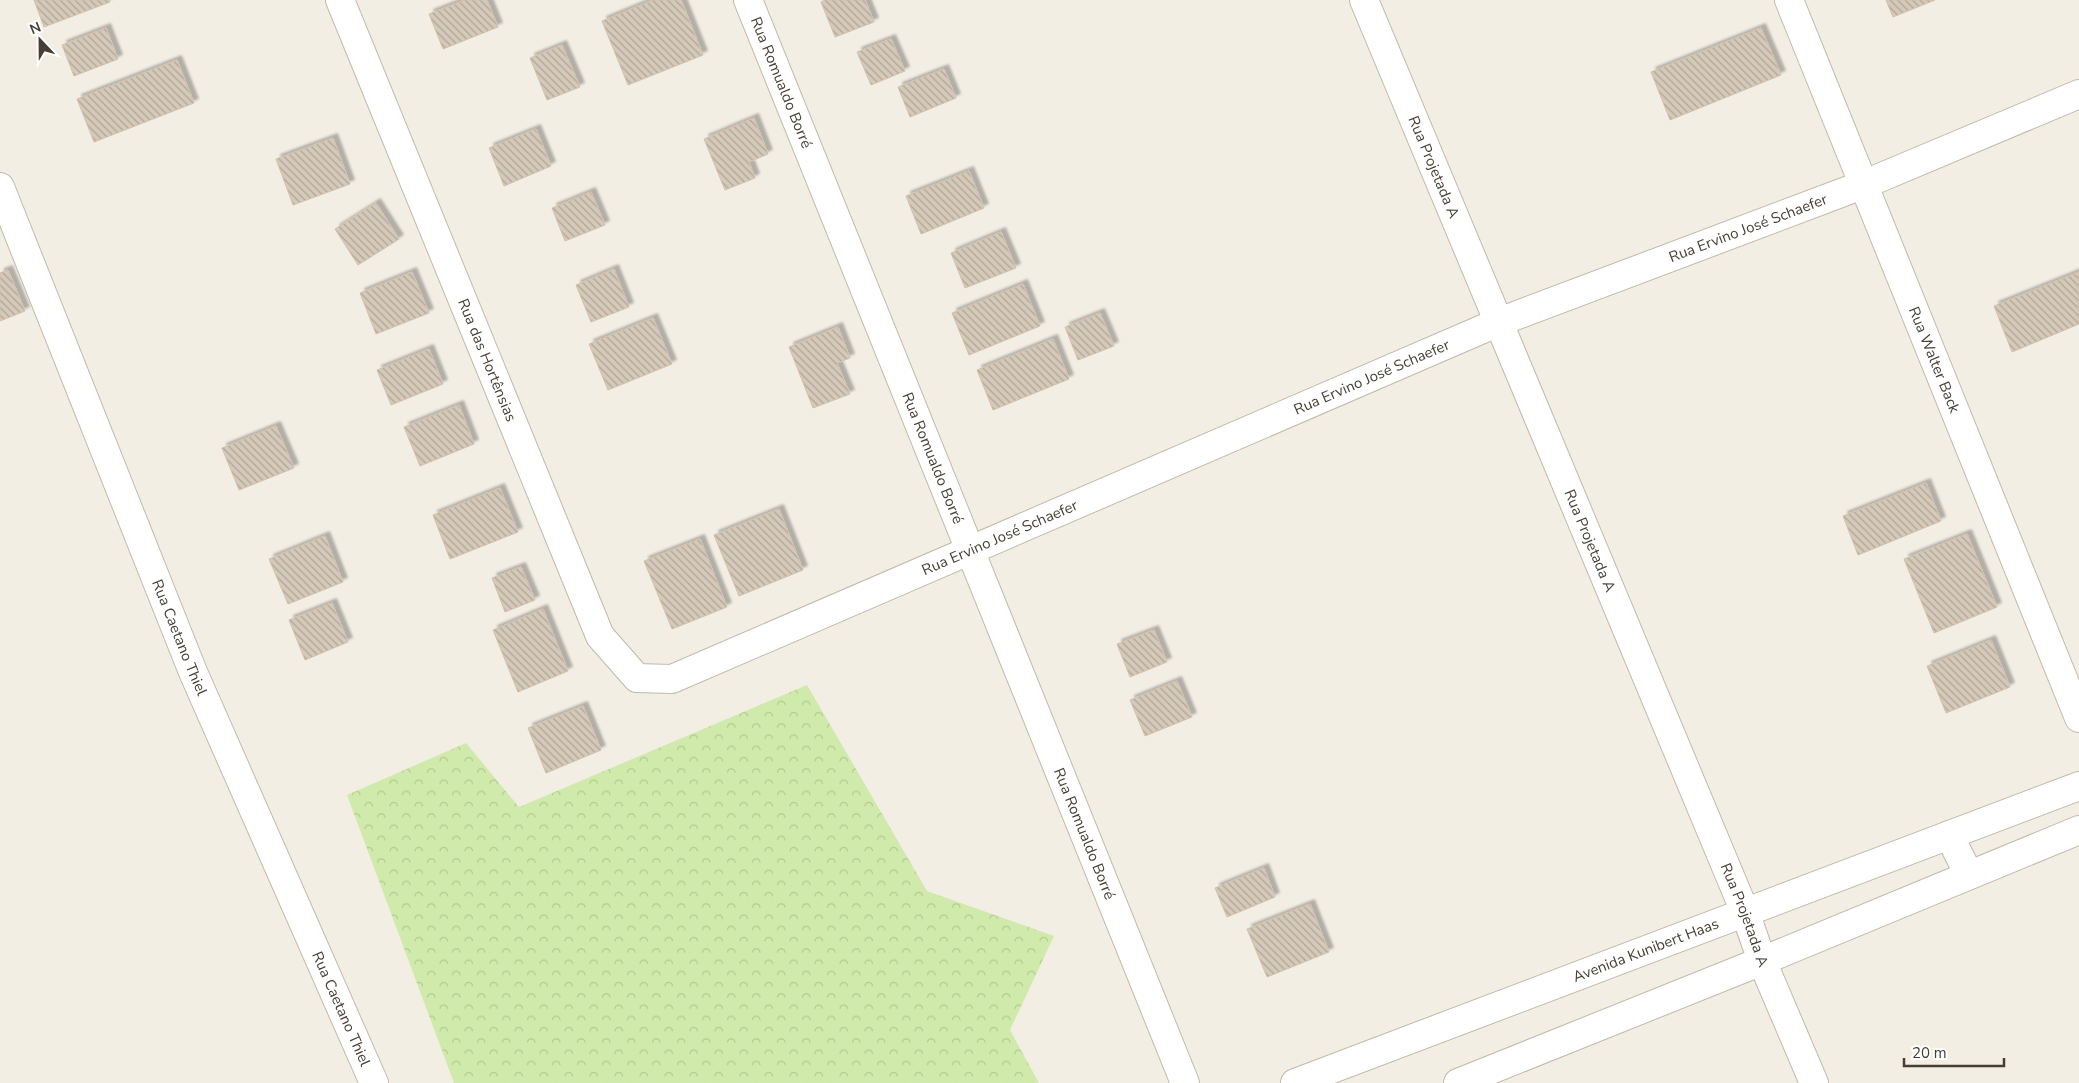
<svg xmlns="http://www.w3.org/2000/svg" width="2079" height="1083" viewBox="0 0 2079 1083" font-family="'Nunito Sans',sans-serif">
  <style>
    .forest { fill: url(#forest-crowns) }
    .building { fill: url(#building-back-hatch); stroke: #d1c1ac; filter: url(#shadow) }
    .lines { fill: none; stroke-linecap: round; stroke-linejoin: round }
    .minor-casing { stroke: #c2b9a9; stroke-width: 30 }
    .minor { stroke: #fff; stroke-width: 28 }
    .labels { text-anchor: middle; stroke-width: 4.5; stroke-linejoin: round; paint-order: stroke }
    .street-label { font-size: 15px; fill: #463e34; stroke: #fff }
  </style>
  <defs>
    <pattern id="forest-crowns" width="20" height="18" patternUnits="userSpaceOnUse" patternTransform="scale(1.25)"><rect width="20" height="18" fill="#cfeaaa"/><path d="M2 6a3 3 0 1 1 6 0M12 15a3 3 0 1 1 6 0" fill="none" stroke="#b3ca93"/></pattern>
    <pattern id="building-back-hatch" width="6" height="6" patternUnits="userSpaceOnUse" patternTransform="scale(1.25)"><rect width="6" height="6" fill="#d5cab9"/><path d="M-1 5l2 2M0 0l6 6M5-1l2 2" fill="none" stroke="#afa597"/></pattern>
    <filter id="shadow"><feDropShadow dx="4.5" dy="-4.5" stdDeviation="1" flood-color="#0004"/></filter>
  </defs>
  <rect width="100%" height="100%" fill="#f3eee4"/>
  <!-- forest -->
  <polygon class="forest" points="807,685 927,891 1054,936 1010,1030 1039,1083 454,1083 347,795 466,743 519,807"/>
  <!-- building -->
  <g class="building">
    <polygon points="34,0 109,0 110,2 44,27"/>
    <polygon points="465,0 487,0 498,27 443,49 429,14"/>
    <polygon points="653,0 681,0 703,55 628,85 602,21"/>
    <polygon points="825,0 865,0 874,22 835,37 821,2"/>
    <polygon points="1886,0 1935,0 1893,17"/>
    <polygon points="106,28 118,59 74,76 62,45"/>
    <polygon points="1761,28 1781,75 1670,120 1651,72"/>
    <polygon points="891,39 905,71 871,85 857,52"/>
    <polygon points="562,45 580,87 547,100 530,58"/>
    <polygon points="177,60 194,103 94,142 77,99"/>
    <polygon points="944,69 956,98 910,117 898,87"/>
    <polygon points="754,118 768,154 749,162 755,178 725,190 704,139"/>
    <polygon points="536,129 551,166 504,186 489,148"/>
    <polygon points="333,138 350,184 293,205 276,159"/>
    <polygon points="969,171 984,208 921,234 906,196"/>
    <polygon points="591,192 605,225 565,241 552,208"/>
    <polygon points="376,203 399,239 358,265 335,229"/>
    <polygon points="1001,232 1016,268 965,288 951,253"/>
    <polygon points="614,269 629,307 591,322 576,285"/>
    <polygon points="8,270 25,311 0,321 0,273"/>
    <polygon points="412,272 429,313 376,334 360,293"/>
    <polygon points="2079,272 2079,305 2077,306 2079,312 2079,324 2012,352 1994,306"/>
    <polygon points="1023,284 1040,326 969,355 952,313"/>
    <polygon points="1100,313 1114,346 1078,360 1065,327"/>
    <polygon points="653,318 672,364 608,390 589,344"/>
    <polygon points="838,327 850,358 837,363 850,394 813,408 789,347"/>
    <polygon points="1053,339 1069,379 993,410 977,370"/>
    <polygon points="429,349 443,384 391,405 377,370"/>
    <polygon points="459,405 474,444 420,466 404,427"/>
    <polygon points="276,426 294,468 239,490 222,448"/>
    <polygon points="1926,483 1941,521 1858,555 1843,516"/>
    <polygon points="500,488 518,532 450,559 433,515"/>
    <polygon points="779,509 803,570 739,596 714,535"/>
    <polygon points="1967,534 1997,607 1934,633 1904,559"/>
    <polygon points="325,536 343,582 288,604 269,559"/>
    <polygon points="700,539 727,607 672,629 644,561"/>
    <polygon points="521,567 535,600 505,612 492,578"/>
    <polygon points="332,603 348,642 305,660 289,620"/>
    <polygon points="543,609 568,671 518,692 493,630"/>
    <polygon points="1154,630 1167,662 1130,677 1117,644"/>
    <polygon points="1991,640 2010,687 1946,713 1927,666"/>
    <polygon points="1177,681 1192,717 1145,736 1130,700"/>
    <polygon points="583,706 601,750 546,773 528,728"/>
    <polygon points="1264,868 1275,897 1227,917 1215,888"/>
    <polygon points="1310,904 1329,952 1267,977 1247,929"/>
  </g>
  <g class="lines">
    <defs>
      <g id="minor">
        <path id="s1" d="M340,0L600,636L637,678L672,679L1499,322L1865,184L2079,94"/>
        <path id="s2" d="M748,0L1185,1083"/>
        <path id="s3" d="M1364,0L1745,912L1762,961L1814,1083"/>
        <path id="s4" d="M1789,0L2079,718"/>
        <path id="s5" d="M0,187L193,672L374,1083"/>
        <polyline points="1949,835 1969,875"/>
        <path id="s6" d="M1295,1083L2079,786"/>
        <polyline points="1458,1083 1762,961 2079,830"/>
      </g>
    </defs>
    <!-- minor casing -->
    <use href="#minor" class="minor-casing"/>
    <!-- minor -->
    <use href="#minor" class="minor"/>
  </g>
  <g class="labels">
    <!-- street labels -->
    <g class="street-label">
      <text dy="5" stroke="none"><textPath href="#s2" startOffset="89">Rua Romualdo Borré</textPath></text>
      <text dy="5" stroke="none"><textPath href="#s3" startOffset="181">Rua Projetada A</textPath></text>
      <text dy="5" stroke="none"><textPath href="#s1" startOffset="1945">Rua Ervino José Schaefer</textPath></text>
      <text dy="5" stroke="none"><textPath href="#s4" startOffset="388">Rua Walter Back</textPath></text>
      <text dy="5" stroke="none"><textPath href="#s1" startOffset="389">Rua das Hortênsias</textPath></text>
      <text dy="5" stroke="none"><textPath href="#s1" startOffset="1540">Rua Ervino José Schaefer</textPath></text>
      <text dy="5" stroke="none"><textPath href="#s2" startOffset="494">Rua Romualdo Borré</textPath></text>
      <text dy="5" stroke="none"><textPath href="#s1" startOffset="1135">Rua Ervino José Schaefer</textPath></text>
      <text dy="5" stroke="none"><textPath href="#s3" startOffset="586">Rua Projetada A</textPath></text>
      <text dy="5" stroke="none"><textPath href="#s5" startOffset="485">Rua Caetano Thiel</textPath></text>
      <text dy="5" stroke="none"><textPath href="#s2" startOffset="899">Rua Romualdo Borré</textPath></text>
      <text dy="5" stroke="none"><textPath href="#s3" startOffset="991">Rua Projetada A</textPath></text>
      <text dy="5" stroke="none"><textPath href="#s6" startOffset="375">Avenida Kunibert Haas</textPath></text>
      <text dy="5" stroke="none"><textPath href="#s5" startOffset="890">Rua Caetano Thiel</textPath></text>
    </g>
  </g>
  <!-- north arrow -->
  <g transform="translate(40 40) rotate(338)" stroke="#ffffff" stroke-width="4" paint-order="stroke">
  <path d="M0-4L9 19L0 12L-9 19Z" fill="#463e34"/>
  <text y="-8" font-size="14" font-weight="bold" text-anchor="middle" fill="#463e34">N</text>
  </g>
  <!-- scale -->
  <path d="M1904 1058v8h100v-8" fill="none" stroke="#463e34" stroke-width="2.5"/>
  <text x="1912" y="1058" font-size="15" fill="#463e34" stroke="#ffffff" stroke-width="4" paint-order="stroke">20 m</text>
</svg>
